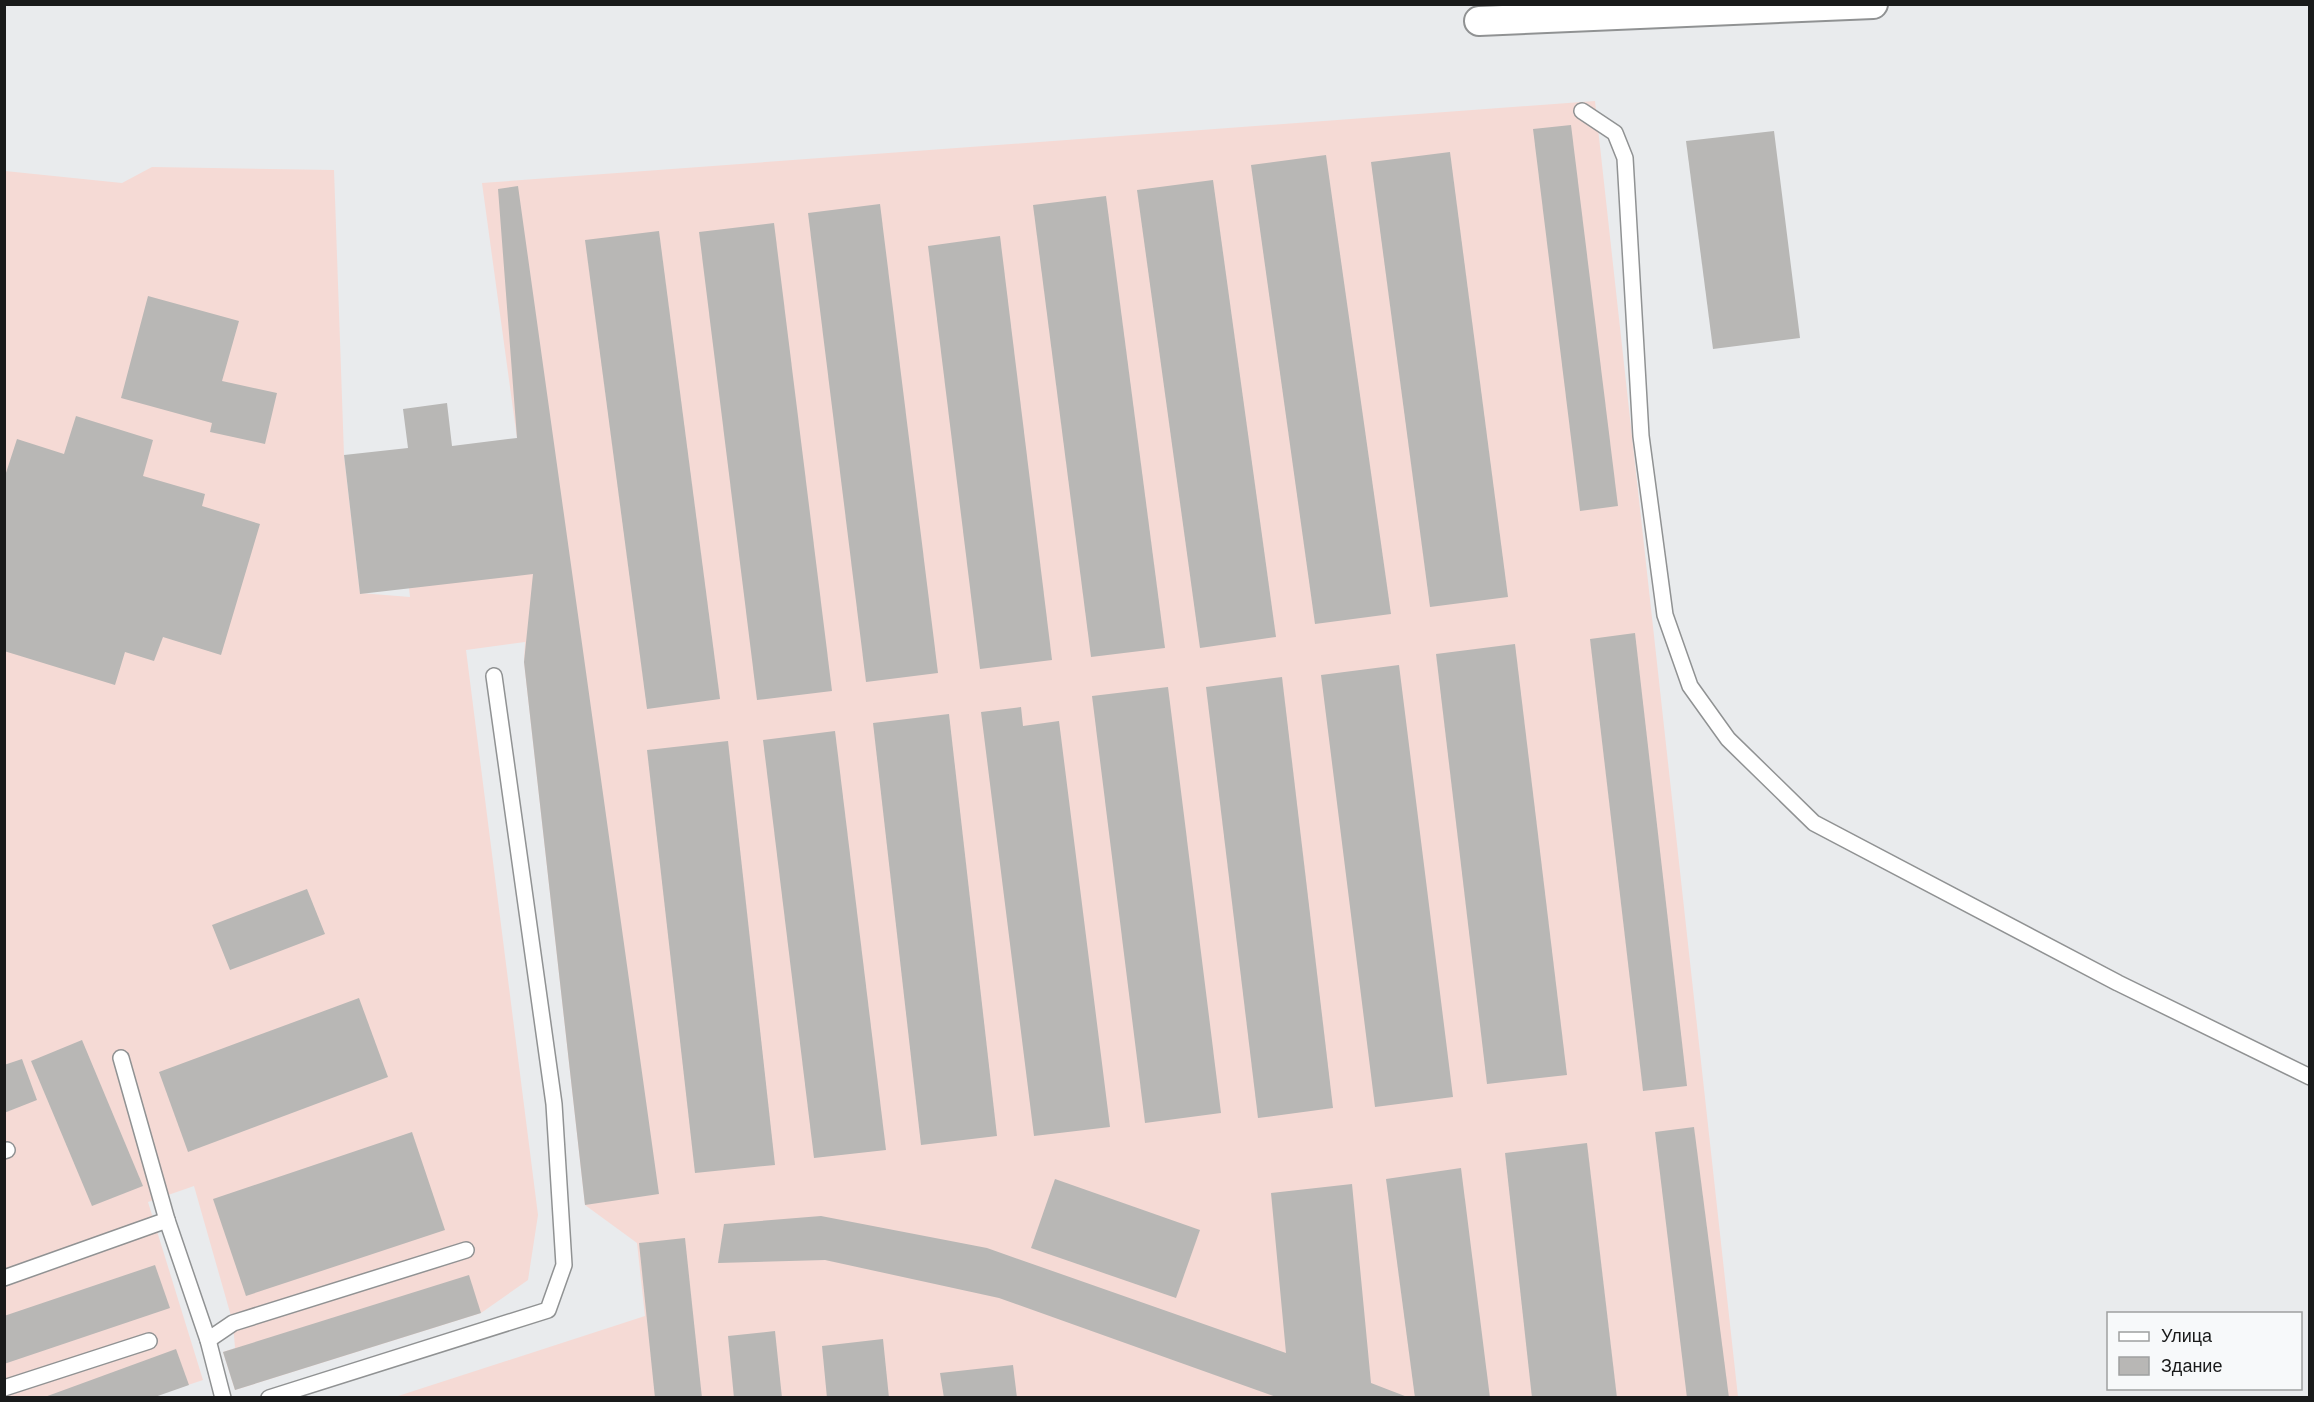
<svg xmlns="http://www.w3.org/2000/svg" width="2314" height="1402" viewBox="0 0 2314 1402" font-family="'DM Sans',sans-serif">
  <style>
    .industrial { fill: #f5dad5 }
    .building { fill: #b8b7b5 }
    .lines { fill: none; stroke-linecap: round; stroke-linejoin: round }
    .service-casing { stroke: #909293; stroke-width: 18 }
    .minor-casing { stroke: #909293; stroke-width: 32 }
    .service { stroke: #fff; stroke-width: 15 }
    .minor { stroke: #fff; stroke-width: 28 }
  </style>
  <rect width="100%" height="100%" fill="#e9ebed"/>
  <!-- industrial -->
  <polygon class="industrial" points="1595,101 1738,1397 395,1397 645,1316 637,1243 585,1205 524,662 525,642 466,650 538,1215 528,1280 481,1313 235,1390 223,1352 235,1348 233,1323 194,1186 148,1202 203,1380 152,1397 5,1398 5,171 122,183 152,167 334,170 344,455 360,593 410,597 409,588 517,438 482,183"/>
  <!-- building -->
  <g class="building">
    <polygon points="1571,125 1618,506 1580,511 1533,129"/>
    <polygon points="1774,131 1800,338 1713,349 1686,141"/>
    <polygon points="1450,152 1508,597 1430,607 1371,162"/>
    <polygon points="1326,155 1391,614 1315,624 1251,165"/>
    <polygon points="1213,180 1276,637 1200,648 1137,190"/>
    <polygon points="518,186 659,1194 585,1205 524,662 533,574 360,594 344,455 408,448 403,409 447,403 452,446 517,438 498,189"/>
    <polygon points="1106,196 1165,648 1091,657 1033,205"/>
    <polygon points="880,204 938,673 866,682 808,213"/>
    <polygon points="774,223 832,691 757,700 699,232"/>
    <polygon points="659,231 720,699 647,709 585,240"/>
    <polygon points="1000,236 1052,660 980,669 928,246"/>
    <polygon points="148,296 239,321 222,381 277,393 265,444 210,432 212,423 121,398"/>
    <polygon points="76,416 153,440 143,476 205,494 202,506 260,524 221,655 163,637 154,661 125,652 115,685 4,651 4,479 17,439 64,454"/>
    <polygon points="1635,633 1687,1086 1643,1091 1590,639"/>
    <polygon points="1515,644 1567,1075 1487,1084 1436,654"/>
    <polygon points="1399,665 1453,1097 1375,1107 1321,675"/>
    <polygon points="1282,677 1333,1108 1258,1118 1206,687"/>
    <polygon points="1168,687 1221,1113 1145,1123 1092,696"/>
    <polygon points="1021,707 1023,726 1059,721 1110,1127 1034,1136 981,712"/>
    <polygon points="949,714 997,1136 921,1145 873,723"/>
    <polygon points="835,731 886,1150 814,1158 763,740"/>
    <polygon points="728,741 775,1165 695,1173 647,750"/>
    <polygon points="307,889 325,934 230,970 212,925"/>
    <polygon points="359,998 388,1077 188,1152 159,1072"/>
    <polygon points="82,1040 143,1186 92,1206 31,1061"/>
    <polygon points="22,1059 37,1100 4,1113 4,1065"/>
    <polygon points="1694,1127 1729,1398 1687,1398 1655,1132"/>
    <polygon points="412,1132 445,1230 246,1296 213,1199"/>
    <polygon points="1587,1143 1617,1398 1532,1398 1505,1153"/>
    <polygon points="1461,1168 1490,1398 1415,1398 1386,1179"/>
    <polygon points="1055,1179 1200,1230 1176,1298 1031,1248"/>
    <polygon points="1352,1184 1371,1383 1410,1398 1279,1398 999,1298 825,1260 718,1263 724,1224 821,1216 987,1248 1286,1353 1271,1193"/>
    <polygon points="685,1238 702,1398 655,1398 639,1243"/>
    <polygon points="155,1265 170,1308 4,1364 4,1316"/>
    <polygon points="469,1275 481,1313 235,1390 223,1352"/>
    <polygon points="775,1331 782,1398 734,1398 728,1336"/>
    <polygon points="883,1339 889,1398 827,1398 822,1346"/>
    <polygon points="176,1349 189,1385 152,1398 42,1398"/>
    <polygon points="1013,1365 1017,1398 944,1398 940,1373"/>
  </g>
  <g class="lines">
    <defs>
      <g id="service">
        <polyline points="1582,111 1615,133 1625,158 1641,436 1665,615 1690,686 1728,739 1814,823 2118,983 2310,1077"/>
        <polyline points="121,1058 167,1220 208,1340 223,1398"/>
        <polyline points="4,1151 7,1150"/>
        <polyline points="4,1278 167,1220"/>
        <polyline points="208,1340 233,1323 466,1250"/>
        <polyline points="4,1388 149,1341"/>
        <polyline points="269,1398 548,1310 564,1265 554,1104 494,676"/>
      </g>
      <polyline id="minor" points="1479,21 1873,4"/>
    </defs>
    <!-- service casing -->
    <use href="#service" class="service-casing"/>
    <!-- minor casing -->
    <use href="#minor" class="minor-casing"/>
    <!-- service -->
    <use href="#service" class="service"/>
    <!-- minor -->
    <use href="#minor" class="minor"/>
  </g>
  <!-- border -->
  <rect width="2314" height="1402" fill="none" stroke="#191a1a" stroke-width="12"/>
  <!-- legend -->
  <rect x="2107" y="1312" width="195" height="78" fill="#f7f9fa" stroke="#9ea0a0" stroke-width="1.5"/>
  <rect x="2119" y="1332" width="30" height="9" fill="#ffffff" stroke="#9ea0a0" stroke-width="1.5"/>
  <text x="2161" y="1342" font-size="18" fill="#191a1a">Улица</text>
  <rect x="2119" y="1357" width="30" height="18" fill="#b8b7b5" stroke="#9ea0a0" stroke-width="1.5"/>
  <text x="2161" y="1372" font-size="18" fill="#191a1a">Здание</text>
</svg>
